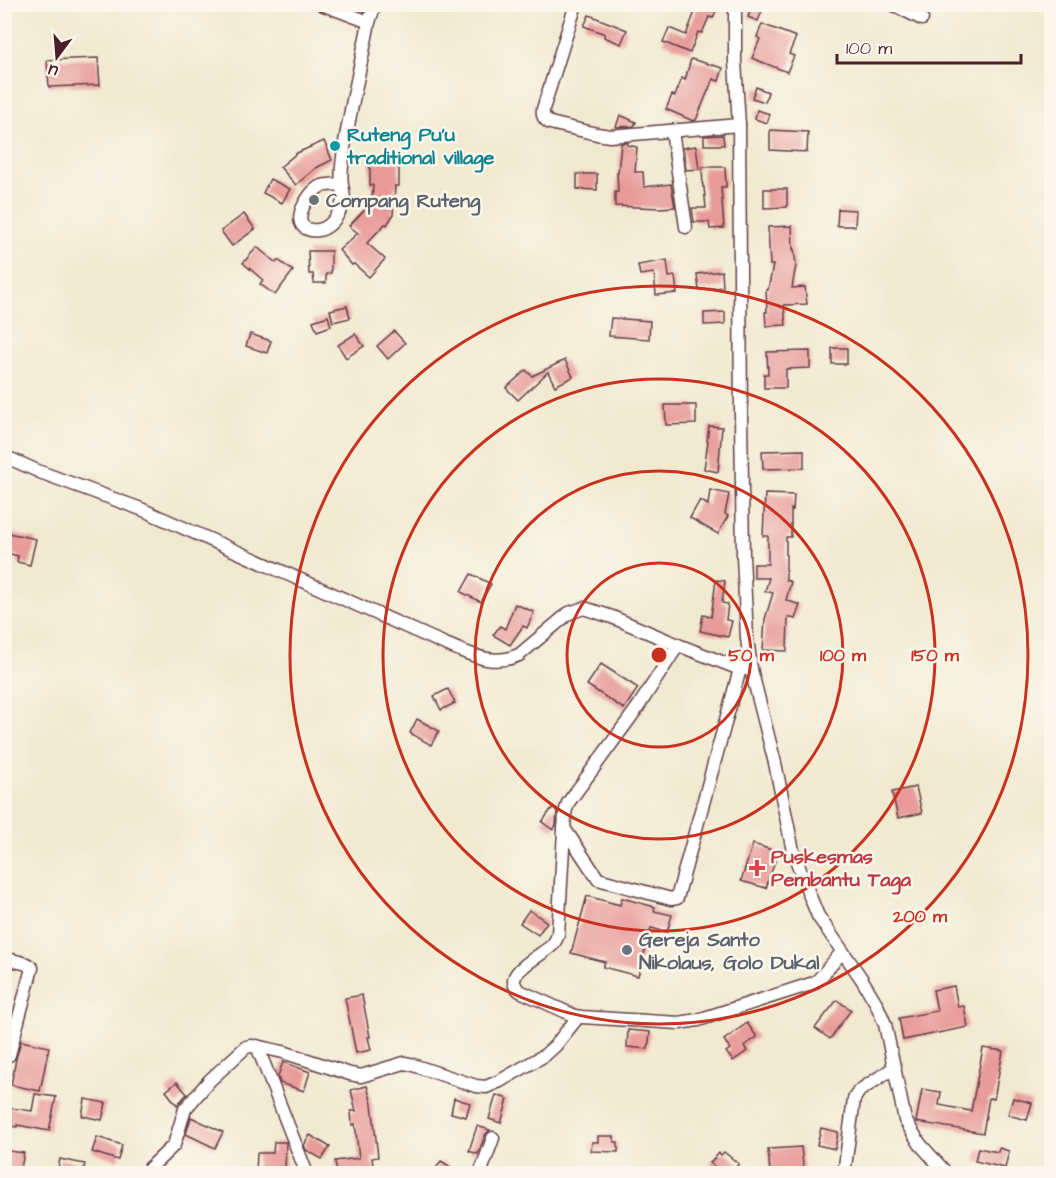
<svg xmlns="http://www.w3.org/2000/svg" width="1056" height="1178" viewBox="0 0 1056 1178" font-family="'Architects Daughter',sans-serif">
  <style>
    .building { fill: #e89b9a }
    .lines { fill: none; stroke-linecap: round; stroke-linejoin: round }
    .minor-casing { stroke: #633d44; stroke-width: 15 }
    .minor { stroke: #fff; stroke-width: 12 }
    .ring { fill: none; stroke: #c8321e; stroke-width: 3 }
    .culture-dot { fill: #0f9aa8; stroke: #fbf7ec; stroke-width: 2 }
    .worship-dot { fill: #6b7280; stroke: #fbf7ec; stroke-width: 2 }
    .health-dot { fill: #e0444e; stroke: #fbf7ec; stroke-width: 2 }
    .labels { text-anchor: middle; stroke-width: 5; stroke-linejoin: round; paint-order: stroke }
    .culture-label { font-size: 20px; font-weight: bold; fill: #0d838f; stroke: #fbf7ec; text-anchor: start }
    .worship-label { font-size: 20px; font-weight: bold; fill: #5b616d; stroke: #fbf7ec; text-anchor: start }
    .health-label { font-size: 20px; font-weight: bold; fill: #be3a42; stroke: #fbf7ec; text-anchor: start }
    .centre { fill: #c8321e; stroke: #fbf7ec; stroke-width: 3 }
    .ring-label { font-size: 18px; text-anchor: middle; font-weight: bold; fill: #c8321e; stroke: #fbf7ec; stroke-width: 5; stroke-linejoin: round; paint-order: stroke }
  </style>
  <rect width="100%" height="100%" fill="#fbf7ec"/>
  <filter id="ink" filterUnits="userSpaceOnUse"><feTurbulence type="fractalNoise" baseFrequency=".0167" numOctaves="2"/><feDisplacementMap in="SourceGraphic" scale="12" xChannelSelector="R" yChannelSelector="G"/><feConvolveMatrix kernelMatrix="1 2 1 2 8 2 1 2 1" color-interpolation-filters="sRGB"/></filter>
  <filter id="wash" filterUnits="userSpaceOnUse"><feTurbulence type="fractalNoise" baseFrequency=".008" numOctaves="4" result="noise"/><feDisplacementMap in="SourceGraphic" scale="24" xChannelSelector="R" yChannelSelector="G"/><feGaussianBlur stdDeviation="1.35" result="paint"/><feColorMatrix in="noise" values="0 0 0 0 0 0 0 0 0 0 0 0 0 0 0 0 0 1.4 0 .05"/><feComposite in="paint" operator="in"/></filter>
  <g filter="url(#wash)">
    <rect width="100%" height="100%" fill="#f1e9d0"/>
    <g id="blocks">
      <!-- building -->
      <g class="building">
        <polygon points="698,4 719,4 713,18 709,17 702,33 698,32 690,53 663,42 669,28 686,35"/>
        <polygon points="753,4 765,4 758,21 748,17"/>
        <polygon points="589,15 627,30 621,44 604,37 605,34 584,26"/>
        <polygon points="762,24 796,37 789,54 794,56 787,72 752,58 760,39 757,37"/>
        <polygon points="98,58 100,85 49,87 47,60"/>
        <polygon points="691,59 723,68 719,81 713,79 696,120 693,121 666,109 672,95 675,96 682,78 685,80"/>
        <polygon points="756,87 768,92 765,102 752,98"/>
        <polygon points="757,110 770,114 767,123 755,119"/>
        <polygon points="620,115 636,122 634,126 616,127"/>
        <polygon points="770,130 808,132 807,152 770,150"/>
        <polygon points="723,135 724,145 704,145 704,136"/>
        <polygon points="324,141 332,160 316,168 296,185 280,167 297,153"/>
        <polygon points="621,143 628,143 627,145 637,147 635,172 643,172 644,187 671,184 675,207 660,208 615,206 615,192 618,192 617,173 618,173"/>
        <polygon points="696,146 699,169 686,170 683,148"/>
        <polygon points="370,161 399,162 399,186 395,186 393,215 387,225 385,224 367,243 385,259 369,277 354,264 352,265 339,250 358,233 349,226 372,202 373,185 370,185"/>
        <polygon points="702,167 725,167 726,187 721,187 724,228 710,229 709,222 694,222 692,208 706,208 704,187 703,187"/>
        <polygon points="577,174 597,174 597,190 577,189"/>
        <polygon points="270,179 290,189 282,203 263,193"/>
        <polygon points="764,189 787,189 787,207 764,208"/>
        <polygon points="838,209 856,210 855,226 837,226"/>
        <polygon points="244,214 255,229 232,246 221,231"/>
        <polygon points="792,226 793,249 794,248 796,265 792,288 805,287 807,304 784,305 786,325 766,326 765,312 767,312 766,290 768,290 773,265 770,265 768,227"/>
        <polygon points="257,247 276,263 278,260 293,271 275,295 260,284 263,280 243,263"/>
        <polygon points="308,251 331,251 331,273 326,274 326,283 314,283 313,274 309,274"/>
        <polygon points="667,260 669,277 675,276 677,293 656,295 654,273 640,275 638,265"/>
        <polygon points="722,271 723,287 699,290 697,274"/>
        <polygon points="347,306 350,318 333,322 330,310"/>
        <polygon points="725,312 725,324 704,325 704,313"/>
        <polygon points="328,316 331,326 317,331 313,321"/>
        <polygon points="611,318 650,321 649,339 609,336"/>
        <polygon points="394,331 405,343 388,359 377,346"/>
        <polygon points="250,334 271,341 267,353 246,346"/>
        <polygon points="355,334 364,346 346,358 338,345"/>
        <rect x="832" y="348" width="15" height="16"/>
        <polygon points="810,351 810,368 786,369 786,388 764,388 764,374 768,374 767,352"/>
        <polygon points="565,360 573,377 555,386 548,372 518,400 506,388 526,370 532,376"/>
        <polygon points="665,405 696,405 696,424 666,425"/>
        <polygon points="709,426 722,427 718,472 704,469 708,441 707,441"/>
        <polygon points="804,450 804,468 763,469 762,451"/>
        <polygon points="710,490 729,494 725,514 728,516 718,534 690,518 700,500 708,505"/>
        <polygon points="765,494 794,495 793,510 791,509 791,537 786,537 786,580 791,582 786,600 800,605 795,619 788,617 787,651 763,650 765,619 773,593 765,591 769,578 754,578 754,564 768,564 768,536 763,536"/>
        <polygon points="4,532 36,539 30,565 17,562 18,556 4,552"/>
        <polygon points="471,574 491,584 481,602 461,592"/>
        <polygon points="716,580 725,581 722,603 728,604 726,620 732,621 728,637 700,631 703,615 711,617"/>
        <polygon points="515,604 534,612 527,628 523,626 510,645 493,635 500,626 505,629"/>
        <polygon points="601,664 638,688 624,709 587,685"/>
        <polygon points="448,689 455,703 441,710 434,696"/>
        <polygon points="417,719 439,731 431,745 410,733"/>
        <polygon points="916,787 922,813 898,818 892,792"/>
        <polygon points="552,808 557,811 556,825 553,830 542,822"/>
        <polygon points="753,844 778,852 766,888 741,881"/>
        <polygon points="587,896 620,905 622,898 655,907 654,911 672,915 667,932 651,928 638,976 603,967 605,962 571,953"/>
        <polygon points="529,910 547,922 538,935 520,923"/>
        <polygon points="954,986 958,1007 964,1006 968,1027 903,1040 899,1018 937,1011 933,990"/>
        <polygon points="362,995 370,1037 368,1037 371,1050 356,1053 345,998"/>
        <polygon points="837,1000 851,1010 830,1039 815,1028"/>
        <polygon points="747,1023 757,1037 744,1046 747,1051 733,1061 726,1052 730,1049 724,1040"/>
        <polygon points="628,1030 650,1032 648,1049 627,1047"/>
        <polygon points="21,1041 49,1047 40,1091 11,1085 16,1059"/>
        <polygon points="983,1048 1003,1051 994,1099 989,1098 983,1133 916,1122 922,1089 941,1092 939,1105 971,1111"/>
        <polygon points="283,1062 310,1072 304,1091 280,1083 278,1076"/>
        <polygon points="177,1082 187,1094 177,1105 166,1091"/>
        <polygon points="367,1086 372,1104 378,1157 372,1158 374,1173 337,1173 335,1161 359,1158 355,1124 352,1125 351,1111 356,1111 351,1090"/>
        <polygon points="35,1094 56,1097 49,1131 17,1125 17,1127 4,1125 4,1107 32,1111"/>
        <polygon points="496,1095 508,1099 501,1123 489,1119"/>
        <polygon points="454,1098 470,1103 466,1117 451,1113"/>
        <polygon points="1013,1098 1032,1103 1027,1120 1008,1115"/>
        <polygon points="85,1099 106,1103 102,1120 82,1116"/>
        <polygon points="191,1117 223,1132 215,1148 186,1134"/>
        <polygon points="477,1126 490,1130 485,1135 478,1154 469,1151"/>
        <polygon points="821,1128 838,1132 835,1149 817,1145"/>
        <polygon points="310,1135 330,1147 322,1159 306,1150 304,1145"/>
        <polygon points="598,1136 614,1136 614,1142 618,1142 618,1152 591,1151 592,1142 598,1142"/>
        <polygon points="97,1137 122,1145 118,1160 92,1152"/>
        <polygon points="274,1142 286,1142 285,1173 256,1173 257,1153 273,1153"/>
        <polygon points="801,1147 803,1164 806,1173 770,1173 768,1149"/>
        <polygon points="978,1148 998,1152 999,1148 1009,1151 1005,1168 975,1161"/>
        <polygon points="9,1151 24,1153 20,1173 5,1173"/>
        <polygon points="724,1152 739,1164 736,1167 744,1173 723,1173 710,1163 719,1153 721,1155"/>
        <polygon points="60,1159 85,1164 83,1173 57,1173"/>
        <polygon points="441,1161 460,1173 433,1173"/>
      </g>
    </g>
  </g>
  <g filter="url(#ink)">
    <use href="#blocks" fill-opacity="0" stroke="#633d44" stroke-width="1.5"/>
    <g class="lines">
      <defs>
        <g id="minor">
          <polyline points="321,4 369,22"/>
          <path d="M576,4L543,109C542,116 544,119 550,123L597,134L610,136L739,125"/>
          <polyline points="735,4 735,62 739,125 741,416 743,556 747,638 751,669 775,763 793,851 809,894 818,916 861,978 876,1003 885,1024 905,1120 920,1144 947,1174"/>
          <polyline points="892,4 922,19"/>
          <polyline points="672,131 686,227"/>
          <path d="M341,184C335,185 325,184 319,187C307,194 288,226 311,230C328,233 339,216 343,202C345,196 343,191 342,185C340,175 343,158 344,148C351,106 361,64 369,22L375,4"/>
          <path d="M4,456L40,472L141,509L445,644C471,654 491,667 519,655L569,613L584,608L612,617L678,645L740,669H751"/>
          <path d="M678,645L638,707L568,803L565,813L558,935C556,940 554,944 550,947C539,957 499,975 520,991L575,1016L582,1017L679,1023L698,1020L814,983L819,979L842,952"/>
          <polyline points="564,828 598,879 671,899 677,898 740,669"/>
          <polyline points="4,958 27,964 32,968 9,1055"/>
          <polyline points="257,1046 307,1174"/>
          <polyline points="146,1174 150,1168 174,1145 185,1109 210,1080 246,1047 251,1046 260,1047 283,1052 350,1074 361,1076 404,1063 410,1064 476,1086 486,1087 500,1081 545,1055 555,1046 578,1017"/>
          <polyline points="480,1174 493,1138"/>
          <polyline points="844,1174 854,1099 859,1091 895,1067"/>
        </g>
      </defs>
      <!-- minor casing -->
      <use href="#minor" class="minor-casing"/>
      <!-- minor -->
      <use href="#minor" class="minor"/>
    </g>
  </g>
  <!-- distance rings -->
  <g class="ring">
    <circle cx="659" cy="655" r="92"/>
    <circle cx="659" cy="655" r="184"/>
    <circle cx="659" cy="655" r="276"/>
    <circle cx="659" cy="655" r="369"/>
  </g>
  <!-- markers -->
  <circle class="culture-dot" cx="335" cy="146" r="6"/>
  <g class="worship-dot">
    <circle cx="314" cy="200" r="6"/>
    <circle cx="627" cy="950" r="6"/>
  </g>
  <path class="health-dot" d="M754 859h6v6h6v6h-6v6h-6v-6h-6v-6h6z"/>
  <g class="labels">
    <!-- culture labels -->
    <g class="culture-label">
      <text x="347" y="141">Ruteng Pu'u<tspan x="347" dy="23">traditional village</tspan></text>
    </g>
    <!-- worship labels -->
    <g class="worship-label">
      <text x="326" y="207">Compang Ruteng</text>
      <text x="639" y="946">Gereja Santo<tspan x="639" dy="23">Nikolaus, Golo Dukal</tspan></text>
    </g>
    <!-- health labels -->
    <g class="health-label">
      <text x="771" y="863">Puskesmas<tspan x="771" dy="23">Pembantu Taga</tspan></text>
    </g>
  </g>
  <circle cx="659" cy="655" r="9" class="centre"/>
  <g class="ring-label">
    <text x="751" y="661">50 m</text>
    <text x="843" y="661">100 m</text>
    <text x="935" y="661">150 m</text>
    <text x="920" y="922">200 m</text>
  </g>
  <!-- margin -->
  <rect width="1056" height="1178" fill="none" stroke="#fbf7ec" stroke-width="24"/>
  <!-- north arrow -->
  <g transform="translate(57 57) rotate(196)" stroke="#fbf7ec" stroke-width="4.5" paint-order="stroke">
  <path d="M0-4.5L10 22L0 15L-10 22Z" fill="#4a1f2b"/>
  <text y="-9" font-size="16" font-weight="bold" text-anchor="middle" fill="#4a1f2b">U</text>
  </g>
  <!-- scale -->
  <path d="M837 54v9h184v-9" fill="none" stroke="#4a1f2b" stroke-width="3"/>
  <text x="846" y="54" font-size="18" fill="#4a1f2b" stroke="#fbf7ec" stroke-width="4.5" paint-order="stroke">100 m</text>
</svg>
